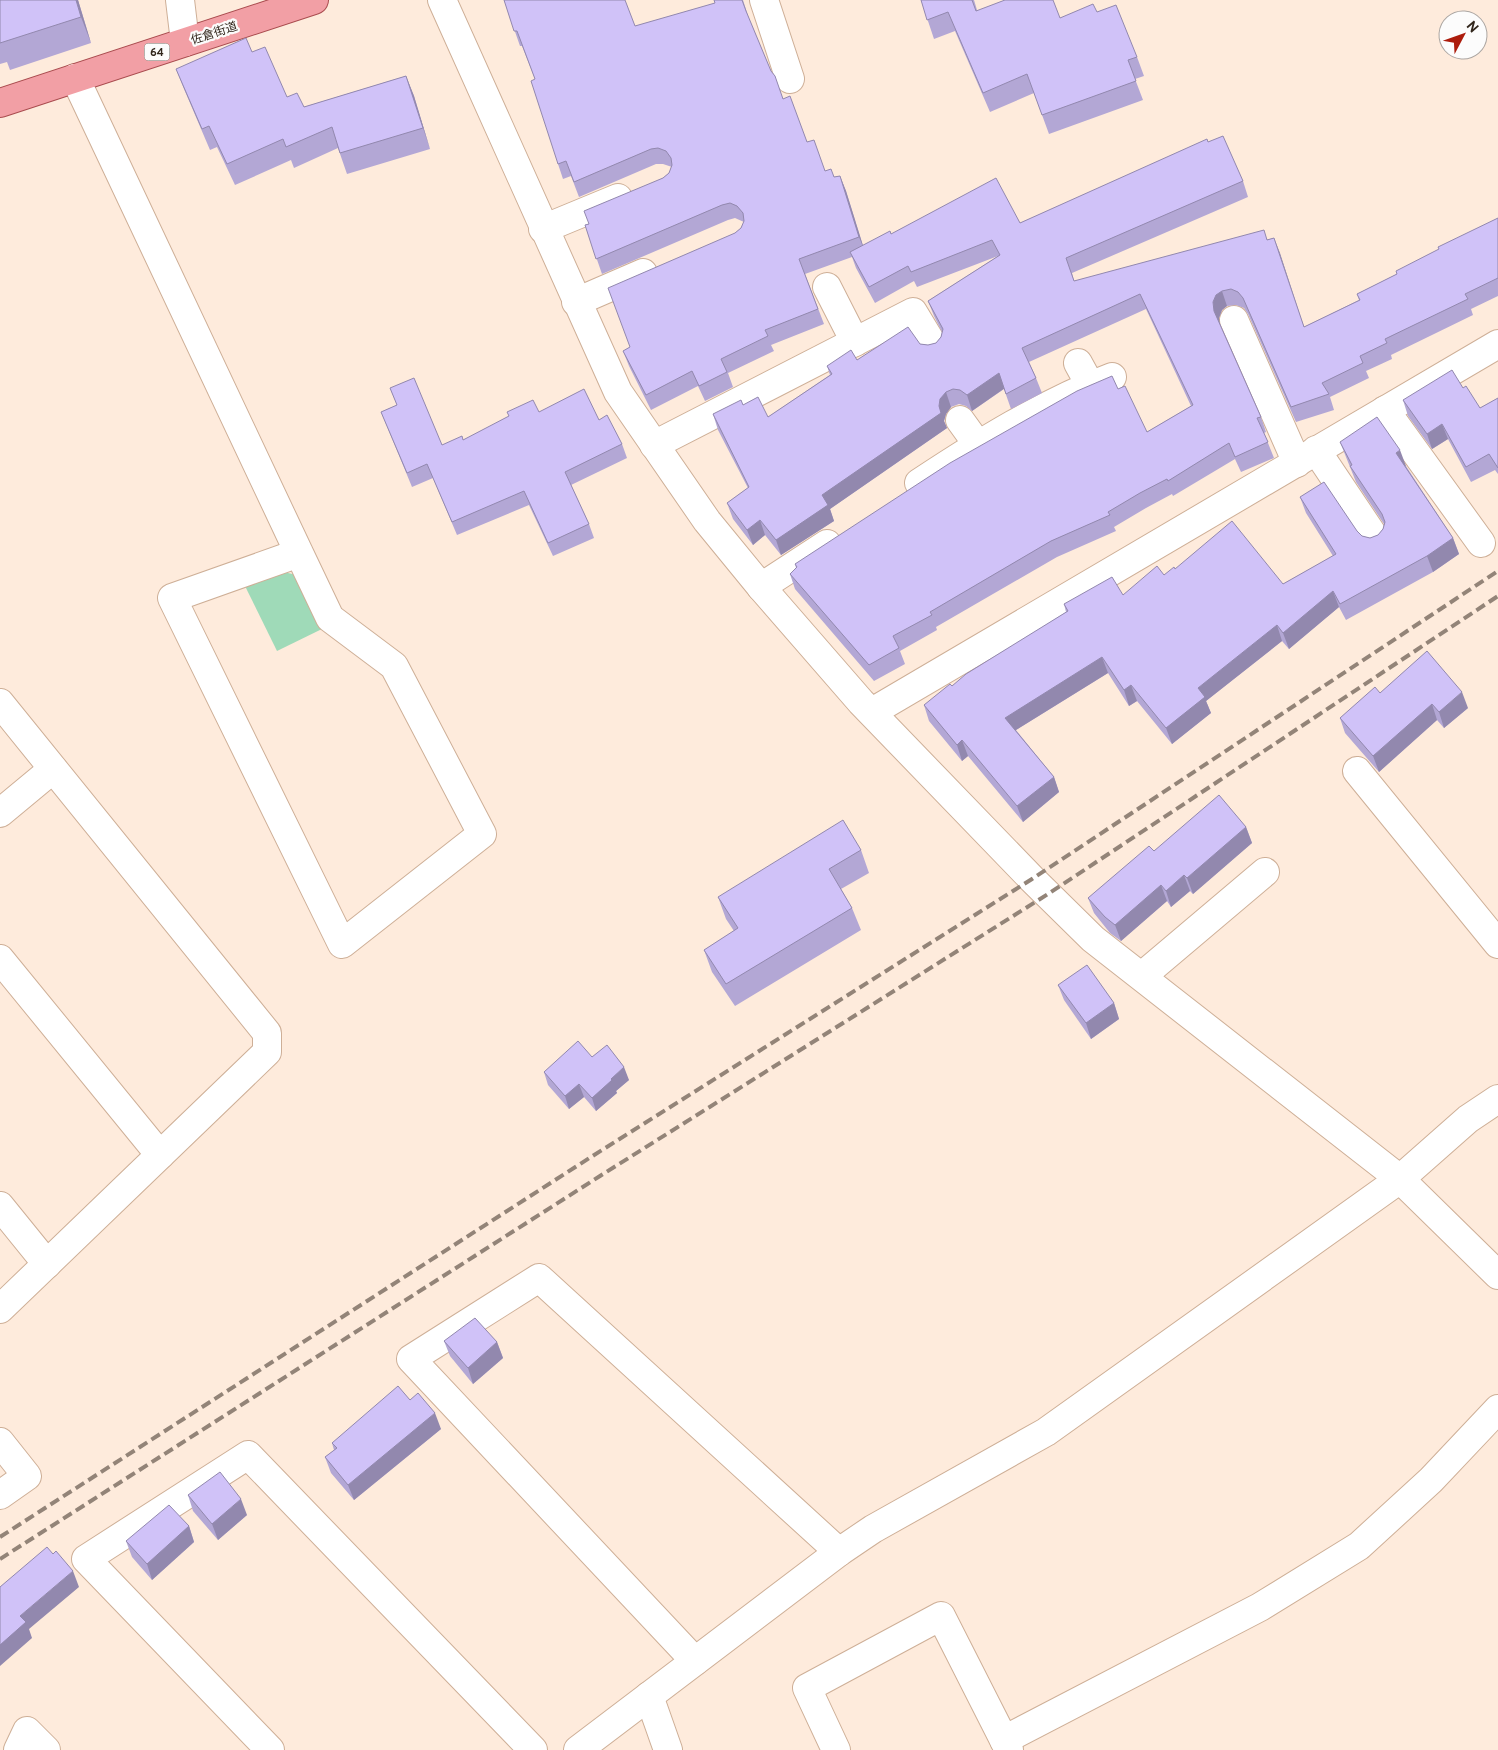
<svg xmlns="http://www.w3.org/2000/svg" width="1498" height="1750" viewBox="0 0 1498 1750" font-family="Overpass,'Noto Sans JP',sans-serif">
  <style>
    .green { fill: #9fdab8 }
    .lines { fill: none; stroke-linecap: round; stroke-linejoin: round }
    .minor-casing { stroke: #ceaf97; stroke-width: 30 }
    .major-casing { stroke: #a94b4e; stroke-width: 30 }
    .minor { stroke: #fff; stroke-width: 28 }
    .major { stroke: #f29fa5; stroke-width: 28 }
    .rail { stroke: #938478; stroke-width: 4; stroke-dasharray: 10 5; stroke-linecap: butt }
    .wall { fill: #b3a7d5 }
    .shaded-wall { fill: #9288ae }
    .building { fill: #d0c2f8; stroke: #9288ae }
    .labels { text-anchor: middle; stroke-width: 4.5; stroke-linejoin: round; paint-order: stroke }
    .shield { fill: #fcfcfc; stroke: #6e665f; stroke-width: 1 }
    .shield-label { font-size: 11px; font-weight: bold; fill: #31261c }
    .street-label { font-size: 12px; fill: #31261c; stroke: #fcfcfc }
  </style>
  <rect width="100%" height="100%" fill="#feebdc"/>
  <!-- green -->
  <polygon class="green" points="279,571 297,575 324,628 277,651 244,584"/>
  <g class="lines">
    <defs>
      <g id="minor">
        <polyline points="180,0 185,42"/>
        <polyline points="442,0 618,392 707,521 761,587 861,702 1032,879 1093,939 1400,1179 1498,1275"/>
        <polyline points="764,0 790,79"/>
        <polyline points="75,78 299,553 330,618 394,666 482,834 342,944 172,598 299,553"/>
        <polyline points="543,229 618,198"/>
        <polyline points="827,287 855,342"/>
        <polyline points="576,302 643,273"/>
        <polyline points="1234,320 1297,463"/>
        <polyline points="1078,363 1090,385"/>
        <polyline points="1385,410 1481,543"/>
        <polyline points="960,420 978,445"/>
        <polyline points="654,445 913,312 933,345"/>
        <polyline points="1316,450 1375,538"/>
        <path d="M919,483C978,444 1045,402 1112,377"/>
        <polyline points="761,587 827,544"/>
        <polyline points="0,703 267,1033 267,1052 0,1309"/>
        <polyline points="872,712 1498,344"/>
        <polyline points="1357,771 1498,944"/>
        <polyline points="0,813 53,769"/>
        <polyline points="0,959 160,1155"/>
        <polyline points="1142,976 1265,872"/>
        <polyline points="0,1206 47,1264"/>
        <polyline points="0,1442 27,1476 0,1495"/>
        <polyline points="695,1661 411,1359 539,1278 839,1552"/>
        <polyline points="649,1696 668,1750"/>
        <polyline points="1004,1740 1260,1607 1359,1546 1431,1480 1498,1409"/>
        <polyline points="18,1750 27,1731 46,1750"/>
        <polyline points="270,1750 86,1559 248,1455 533,1750"/>
        <polyline points="578,1750 839,1552 873,1529 1046,1432 1400,1179 1468,1119 1498,1099"/>
        <polyline points="836,1750 807,1688 941,1616 1009,1750"/>
      </g>
      <polyline id="major" points="0,103 314,0"/>
    </defs>
    <!-- minor casing -->
    <use href="#minor" class="minor-casing"/>
    <!-- major casing -->
    <use href="#major" class="major-casing"/>
    <!-- minor -->
    <use href="#minor" class="minor"/>
    <!-- major -->
    <use href="#major" class="major"/>
    <!-- rail -->
    <g class="rail">
      <polyline points="0,1537 591,1157 1032,879 1498,571"/>
      <polyline points="0,1559 600,1176 1048,894 1498,596"/>
    </g>
  </g>
  <!-- wall -->
  <g class="wall">
    <polygon points="0,0 78,0 91,43 10,70 7,62 0,64"/>
    <polygon points="504,0 635,26 743,0 749,19 771,71 783,99 807,142 825,171 834,177 840,176 846,191 863,246 891,234 1020,223 1208,142 1243,181 1248,197 1072,273 1074,281 1274,238 1304,327 1359,300 1357,294 1397,274 1498,218 1498,296 1471,309 1473,315 1391,355 1392,359 1366,371 1369,378 1330,397 1334,410 1296,422 1248,314 1244,308 1236,305 1227,306 1222,310 1219,318 1219,322 1261,417 1266,432 1264,433 1274,458 1241,472 1235,459 1173,496 1172,494 1146,508 1114,527 1116,531 1057,557 936,627 937,630 900,651 905,664 874,681 795,589 790,574 796,568 795,564 1118,389 1147,432 1191,406 1146,309 1029,362 1036,378 1042,393 1011,409 1004,389 972,411 966,406 959,404 951,407 946,414 944,421 947,428 830,509 834,521 781,555 765,535 753,545 733,519 727,503 748,488 718,430 713,414 743,405 768,417 830,375 827,366 857,360 920,344 928,345 936,343 941,337 942,332 934,316 928,301 998,256 917,287 914,281 875,303 856,268 852,257 805,274 824,324 771,345 774,351 728,373 733,387 705,401 698,386 651,410 629,366 623,351 630,347 735,233 741,228 744,222 735,218 728,220 602,274 585,225 589,224 663,178 669,173 672,167 663,164 656,164 579,197 571,176 563,179 558,164 535,79 522,46 520,46"/>
    <polygon points="921,0 974,0 977,10 1060,18 1097,12 1137,57 1144,76 1135,79 1143,100 1049,134 1034,93 990,112 955,31 934,39"/>
    <polygon points="252,52 287,97 304,107 406,76 414,96 430,149 347,174 338,148 294,168 291,160 235,185 217,147 210,150 184,89 176,69"/>
    <polygon points="390,388 442,445 463,440 539,412 599,420 622,444 627,458 571,485 589,524 594,538 553,556 529,505 457,535 433,478 412,487 381,412 397,405"/>
    <polygon points="1463,388 1480,408 1498,398 1498,474 1495,470 1471,482 1448,439 1432,449 1408,416 1403,400"/>
    <polygon points="1340,442 1406,466 1453,538 1459,554 1433,572 1346,620 1339,607 1289,649 1282,641 1206,701 1211,713 1172,744 1137,701 1129,706 1108,673 1016,730 1054,777 1059,792 1023,822 968,756 962,761 929,721 924,705 952,686 1066,612 1064,604 1123,595 1164,575 1175,569 1283,584 1333,556 1306,513 1300,497 1357,531 1362,536 1370,538 1378,535 1383,529 1384,524 1356,482"/>
    <polygon points="1380,693 1468,708 1444,728 1437,720 1379,772 1345,733 1340,718"/>
    <polygon points="1246,827 1252,843 1193,894 1190,891 1171,907 1167,901 1121,941 1110,933 1094,913 1088,898 1154,851"/>
    <polygon points="861,850 869,873 841,889 852,908 861,930 735,1006 712,972 704,950 734,931 726,919 718,897"/>
    <polygon points="1058,985 1114,1003 1119,1019 1091,1039 1064,1000"/>
    <polygon points="592,1057 629,1080 616,1091 617,1093 596,1111 584,1097 569,1109 548,1085 544,1072"/>
    <polygon points="444,1341 497,1342 503,1358 473,1384 450,1356"/>
    <polygon points="410,1400 441,1429 354,1500 331,1473 325,1457 334,1450 332,1443"/>
    <polygon points="188,1495 247,1515 218,1540 193,1511"/>
    <polygon points="189,1526 194,1542 152,1580 132,1557 126,1541"/>
  </g>
  <!-- shaded-wall -->
  <g class="shaded-wall">
    <polygon points="76,0 78,0 91,43 81,17"/>
    <polygon points="406,76 414,96 430,149 423,128"/>
    <polygon points="840,176 846,191 865,252 859,237"/>
    <polygon points="1274,238 1280,253 1309,343 1304,327"/>
    <polygon points="1222,291 1227,306 1222,310 1219,318 1220,326 1214,311 1213,302 1216,295"/>
    <polygon points="999,373 1005,388 972,411 967,395"/>
    <polygon points="946,392 951,407 946,414 944,421 947,428 830,509 834,521 781,555 776,540 822,495 939,406 940,399"/>
    <polygon points="1442,424 1448,439 1432,449 1427,434"/>
    <polygon points="1400,450 1406,466 1402,469 1396,453"/>
    <polygon points="760,520 765,535 753,545 747,530"/>
    <polygon points="1453,538 1459,554 1433,572 1427,556"/>
    <polygon points="1333,591 1339,607 1289,649 1283,633"/>
    <polygon points="1277,625 1282,641 1206,701 1211,713 1172,744 1166,728 1198,688"/>
    <polygon points="1102,657 1108,673 1011,733 1005,718"/>
    <polygon points="1131,685 1137,701 1129,706 1124,690"/>
    <polygon points="1462,692 1468,708 1444,728 1439,712"/>
    <polygon points="1432,704 1437,720 1379,772 1373,756"/>
    <polygon points="962,740 968,756 962,761 957,745"/>
    <polygon points="1054,777 1059,792 1023,822 1017,806"/>
    <polygon points="1246,827 1252,843 1193,894 1187,878"/>
    <polygon points="1184,875 1190,891 1171,907 1166,891"/>
    <polygon points="1161,885 1167,901 1121,941 1115,925"/>
    <polygon points="1114,1003 1119,1019 1091,1039 1086,1023"/>
    <polygon points="624,1067 629,1080 616,1091 617,1093 596,1111 592,1098 611,1079"/>
    <polygon points="579,1084 584,1097 569,1109 565,1096"/>
    <polygon points="497,1342 503,1358 473,1384 468,1368"/>
    <polygon points="435,1413 441,1429 354,1500 348,1485"/>
    <polygon points="241,1499 247,1515 218,1540 212,1524"/>
    <polygon points="189,1526 194,1542 152,1580 147,1564"/>
    <polygon points="73,1571 79,1587 29,1629 32,1638 0,1666 0,1645 20,1616"/>
  </g>
  <!-- building -->
  <g class="building">
    <polygon points="0,0 76,0 81,17 0,43"/>
    <polygon points="504,0 625,0 635,26 715,3 714,0 742,0 746,11 771,71 775,76 783,99 790,96 807,142 814,140 825,171 831,169 834,177 840,176 859,237 799,259 818,309 765,330 768,336 721,359 727,372 699,386 692,371 646,395 623,351 630,347 608,288 735,233 741,228 744,221 743,213 737,206 730,203 722,205 596,259 585,225 589,224 584,211 663,178 669,173 672,165 671,158 666,151 658,148 651,149 574,182 566,161 558,164 531,81 535,79 517,31 514,31"/>
    <polygon points="921,0 972,0 976,11 1005,0 1053,0 1060,18 1093,4 1097,12 1116,5 1137,57 1128,60 1136,81 1042,115 1027,74 983,93 948,12 927,20"/>
    <polygon points="246,38 252,52 265,47 287,97 297,93 304,107 406,76 423,128 340,153 332,127 286,147 283,139 227,164 209,126 202,129 176,69"/>
    <polygon points="1223,136 1243,181 1066,258 1074,281 1264,230 1267,240 1274,238 1304,327 1360,300 1357,294 1397,274 1396,271 1439,249 1438,247 1498,218 1498,278 1465,294 1468,299 1385,339 1387,343 1360,356 1363,363 1322,383 1329,394 1291,407 1243,298 1238,292 1231,289 1222,291 1216,295 1213,302 1214,311 1261,417 1257,418 1268,442 1235,457 1229,443 1168,481 1167,479 1140,493 1108,512 1110,515 1051,541 930,612 932,615 893,636 899,648 869,665 790,574 797,567 795,564 950,463 1077,391 1112,376 1118,389 1125,386 1147,432 1193,405 1140,294 1022,348 1036,378 1006,394 999,373 967,395 960,390 953,389 946,392 940,399 939,406 941,413 822,495 828,505 776,540 760,520 747,530 727,503 749,487 713,414 741,400 743,405 758,397 768,417 832,374 827,366 851,350 857,360 908,327 920,344 928,345 936,343 941,337 943,329 928,301 1000,255 992,240 911,272 908,266 869,287 850,252 890,231 891,234 996,178 1020,223 1207,139 1208,142"/>
    <polygon points="1452,370 1463,388 1466,386 1480,408 1498,398 1498,468 1489,454 1466,467 1442,424 1427,434 1403,400"/>
    <polygon points="414,378 442,445 462,436 463,440 509,416 507,412 533,400 539,412 584,389 599,420 607,415 622,444 565,472 589,524 548,543 524,491 452,522 427,464 407,473 381,412 397,405 390,388"/>
    <polygon points="1377,417 1400,450 1396,453 1453,538 1427,556 1340,604 1333,591 1283,633 1277,625 1198,688 1205,697 1166,728 1131,685 1124,690 1102,657 1005,718 1054,777 1017,806 962,740 957,745 924,705 950,684 952,686 966,674 1068,611 1064,604 1112,577 1123,595 1157,566 1164,575 1174,567 1175,569 1232,521 1283,584 1336,554 1300,497 1324,482 1357,531 1362,536 1370,538 1378,535 1383,529 1385,522 1382,514 1350,466 1352,465 1340,442"/>
    <polygon points="1427,651 1462,692 1439,712 1432,704 1373,756 1340,718 1375,687 1380,693"/>
    <polygon points="1219,795 1246,827 1187,878 1184,875 1166,891 1161,885 1115,925 1105,917 1088,898 1149,846 1154,851"/>
    <polygon points="843,820 861,850 829,869 852,908 726,984 704,950 738,928 718,897"/>
    <polygon points="1087,965 1114,1003 1086,1023 1058,985"/>
    <polygon points="578,1041 592,1057 607,1045 624,1067 611,1079 612,1080 592,1098 579,1084 565,1096 544,1072"/>
    <polygon points="475,1318 497,1342 468,1368 444,1341"/>
    <polygon points="398,1386 410,1400 418,1393 435,1413 348,1485 325,1457 337,1448 332,1443"/>
    <polygon points="220,1472 241,1499 212,1524 188,1495"/>
    <polygon points="169,1505 189,1526 147,1564 126,1541"/>
    <polygon points="47,1547 53,1554 56,1551 73,1571 20,1616 26,1622 0,1645 0,1587"/>
  </g>
  <g class="labels">
    <!-- shield labels -->
    <rect class="shield" x="144.5" y="43.5" width="25" height="17" rx="4"/>
    <g class="shield-label">
      <text x="157" y="56">64</text>
    </g>
    <!-- street labels -->
    <g class="street-label">
      <text transform="translate(214 33) rotate(-18)" y="4">佐倉街道</text>
    </g>
  </g>
  <!-- north arrow -->
  <g transform="translate(1463 35) rotate(49)"><circle r="24" fill="#fcfcfc" stroke="#aba6a2"/>
  <path d="M0-4L9 19L0 12L-9 19Z" fill="#ac1c0c"/>
  <text y="-8" font-size="14" font-weight="bold" text-anchor="middle" fill="#31261c">N</text>
  </g>
</svg>
